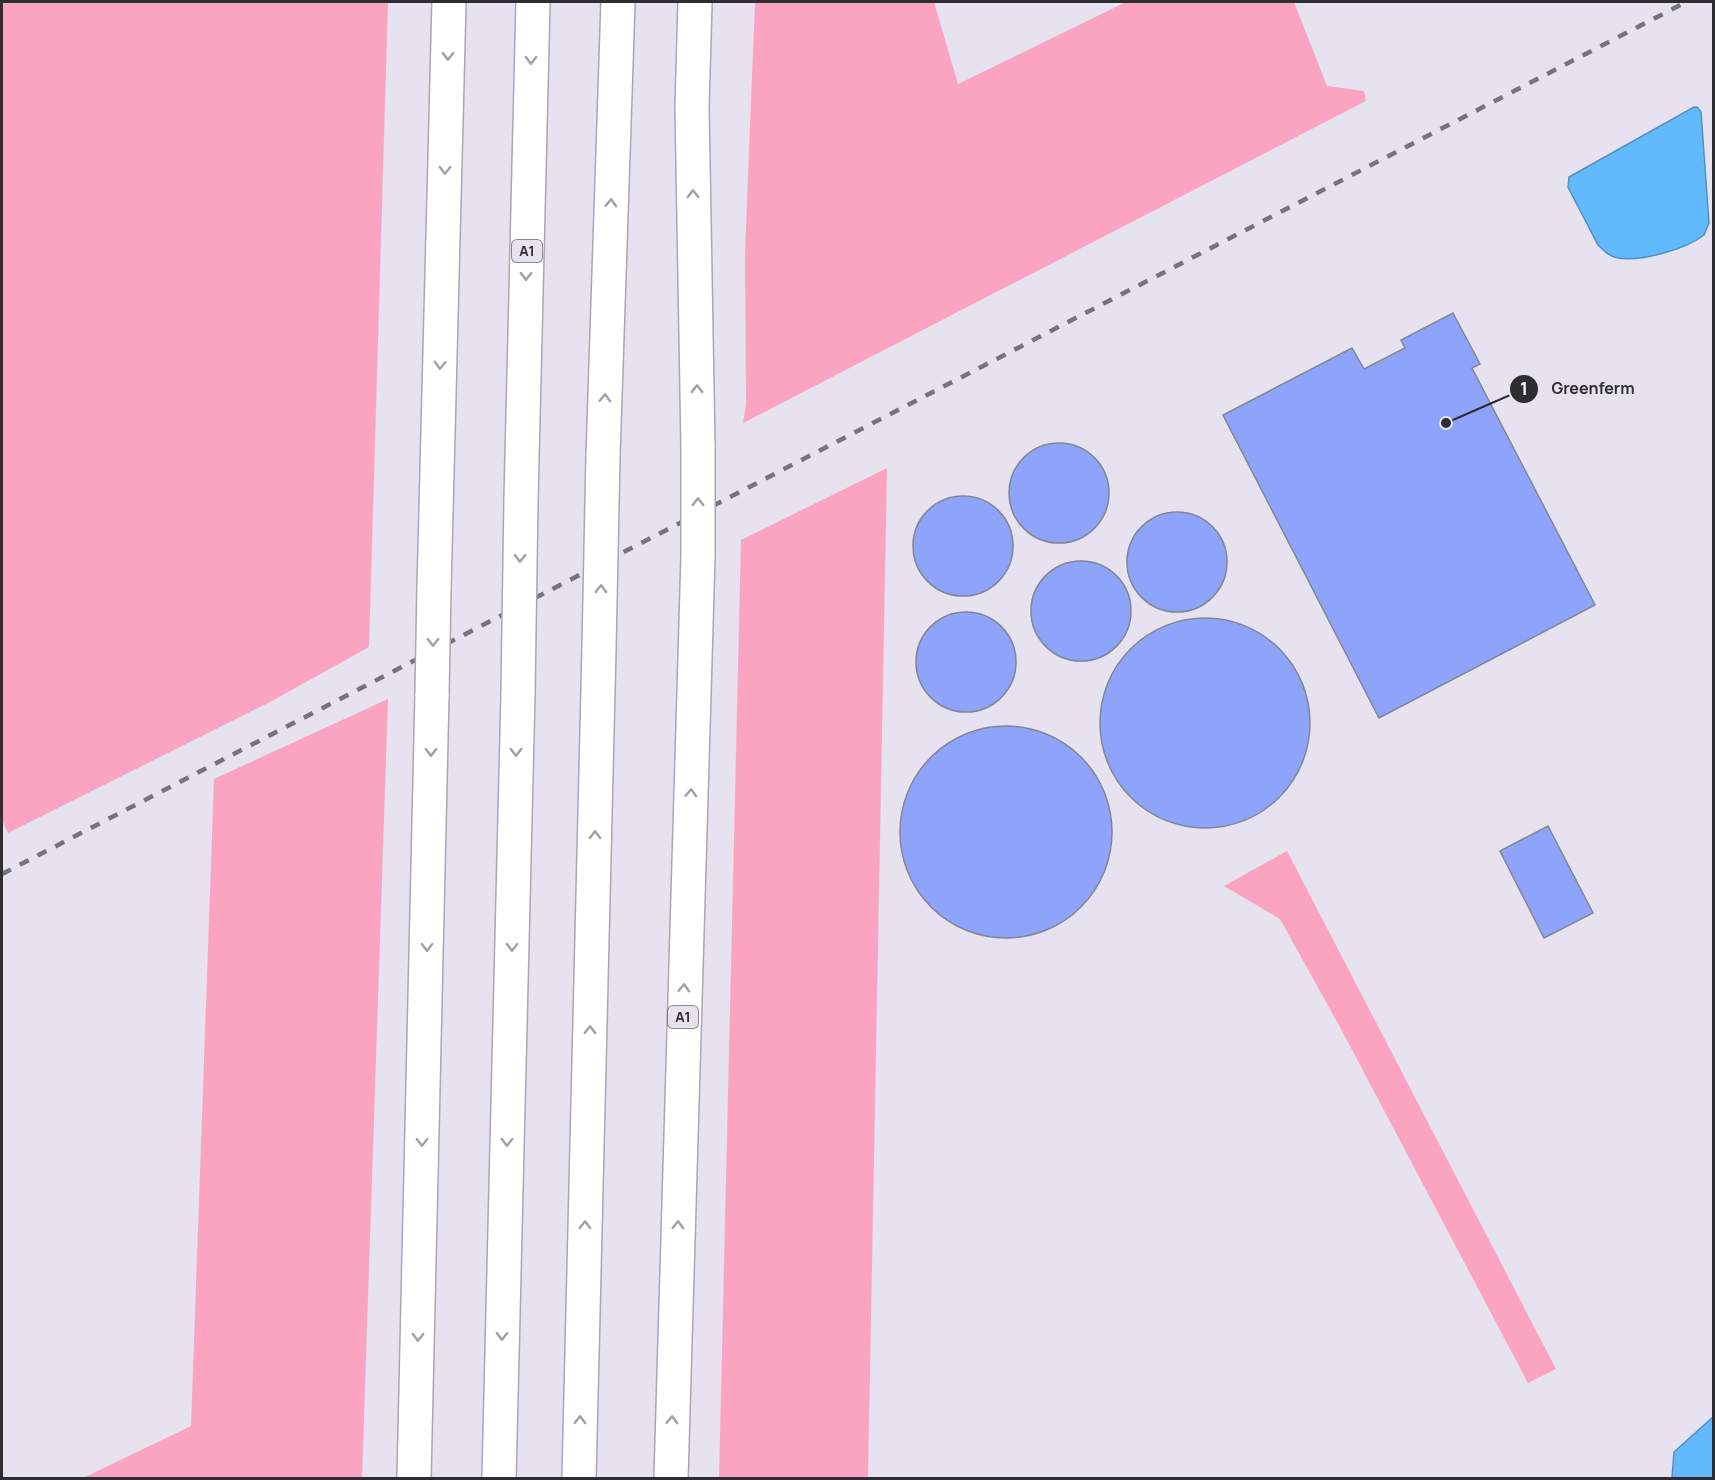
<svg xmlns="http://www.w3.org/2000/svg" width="1715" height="1480" viewBox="0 0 1715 1480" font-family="Manrope,sans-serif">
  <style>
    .green { fill: #fba4c2 }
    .water { fill: #62bafc; stroke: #5290bf; stroke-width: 1.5 }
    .building { fill: #8da4fa; stroke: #828692; stroke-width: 1.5 }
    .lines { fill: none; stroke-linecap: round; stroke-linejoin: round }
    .motorway-casing { stroke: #aaa6b3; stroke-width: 36 }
    .motorway { stroke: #fff; stroke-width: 33 }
    .rail { stroke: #75737c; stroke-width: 4.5; stroke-dasharray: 10 10; stroke-linecap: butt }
    .motorway-bridge-casing { stroke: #aaa6b3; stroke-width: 36; stroke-linecap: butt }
    .motorway-bridge { stroke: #fff; stroke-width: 33 }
    .oneway { stroke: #a1a0a3 }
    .labels { text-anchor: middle; stroke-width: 5; stroke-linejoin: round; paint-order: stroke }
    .shield { fill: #e6e2f0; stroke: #65636b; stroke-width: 1.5 }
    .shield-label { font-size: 14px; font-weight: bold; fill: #2e2d32 }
    .leader { fill: none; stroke: #2e2d32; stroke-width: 2 }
    .callout-dot { fill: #2e2d32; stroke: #e6e2f0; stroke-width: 2 }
    .mark-label { font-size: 18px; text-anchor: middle; font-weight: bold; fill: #fff }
    .callout-label { font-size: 16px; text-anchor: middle; font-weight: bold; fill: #2e2d32; stroke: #e6e2f0; stroke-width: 5; stroke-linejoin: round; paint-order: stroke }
  </style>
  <rect width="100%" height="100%" fill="#e6e2f0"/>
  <!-- green -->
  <g class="green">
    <polygon points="2,2 388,2 369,647 270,702 8,833 2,820"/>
    <polygon points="755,2 934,2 958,84 1126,2 1294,2 1327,86 1364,91 1366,101 743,423 746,404 745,251"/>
    <polygon points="887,468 868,1478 719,1478 741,540"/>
    <polygon points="388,699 362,1478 83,1478 191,1426 214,779"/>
    <polygon points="1287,851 1556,1369 1528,1383 1341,1029 1280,919 1224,886"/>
  </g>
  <!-- water -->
  <g class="water">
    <path d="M1694,107H1697L1701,112L1709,223L1704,235C1686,249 1641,262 1618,258C1610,257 1604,251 1598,245L1568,187L1569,177Z"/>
    <polygon points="1713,1417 1713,1478 1672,1478 1674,1452"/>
  </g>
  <!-- building -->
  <g class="building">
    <polygon points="1453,313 1480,364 1472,368 1595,605 1379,718 1223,415 1352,348 1364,369 1405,348 1401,340"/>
    <circle cx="1059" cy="493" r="50"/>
    <circle cx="963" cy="546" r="50"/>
    <circle cx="1177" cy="562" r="50"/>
    <circle cx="1081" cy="611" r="50"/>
    <circle cx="966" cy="662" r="50"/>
    <circle cx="1205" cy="723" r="105"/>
    <circle cx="1006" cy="832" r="106"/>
    <polygon points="1548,826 1593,913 1544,938 1500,851"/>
  </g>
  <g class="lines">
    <defs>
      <g id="motorway">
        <polyline points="695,2 692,107 698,447"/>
        <polyline points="603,456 618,2"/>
        <polyline points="521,500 533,2"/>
        <polyline points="434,589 449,2"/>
        <polyline points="414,1478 432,694"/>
        <polyline points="499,1478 518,693"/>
        <polyline points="579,1478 599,648"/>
        <polyline points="671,1478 698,556"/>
      </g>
    </defs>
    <!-- motorway casing -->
    <use href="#motorway" class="motorway-casing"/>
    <!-- motorway -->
    <use href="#motorway" class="motorway"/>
    <!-- rail -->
    <polyline class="rail" points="2,874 1686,2"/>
    <defs>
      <g id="motorway-bridge">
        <polyline points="698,447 698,556"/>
        <polyline points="599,648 603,456"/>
        <polyline points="518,693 521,500"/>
        <polyline points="432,694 434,589"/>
      </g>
    </defs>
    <!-- motorway-bridge casing -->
    <use href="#motorway-bridge" class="motorway-bridge-casing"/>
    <!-- motorway-bridge -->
    <use href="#motorway-bridge" class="motorway-bridge"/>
  </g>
  <!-- one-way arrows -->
  <defs><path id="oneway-chevron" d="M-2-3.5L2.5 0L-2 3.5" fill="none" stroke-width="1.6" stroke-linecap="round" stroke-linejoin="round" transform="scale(1.5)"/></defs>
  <g class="oneway">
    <use href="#oneway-chevron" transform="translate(448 56) rotate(91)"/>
    <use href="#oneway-chevron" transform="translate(531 60) rotate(91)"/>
    <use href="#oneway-chevron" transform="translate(445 170) rotate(91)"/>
    <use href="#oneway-chevron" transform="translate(693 194) rotate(-91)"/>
    <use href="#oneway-chevron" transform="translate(611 203) rotate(-88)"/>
    <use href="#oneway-chevron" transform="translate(526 276) rotate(91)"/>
    <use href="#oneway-chevron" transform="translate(440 365) rotate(92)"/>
    <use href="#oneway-chevron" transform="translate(697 389) rotate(-91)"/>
    <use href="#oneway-chevron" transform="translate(605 398) rotate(-88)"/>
    <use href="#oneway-chevron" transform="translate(698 502) rotate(-90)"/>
    <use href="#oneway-chevron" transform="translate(520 558) rotate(91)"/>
    <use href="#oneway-chevron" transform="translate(601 589) rotate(-89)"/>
    <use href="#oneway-chevron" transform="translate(433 642) rotate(91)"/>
    <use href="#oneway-chevron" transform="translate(431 752) rotate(91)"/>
    <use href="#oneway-chevron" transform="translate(516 752) rotate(91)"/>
    <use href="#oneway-chevron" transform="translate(691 793) rotate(-88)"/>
    <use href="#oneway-chevron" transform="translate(595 835) rotate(-89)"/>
    <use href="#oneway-chevron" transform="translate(427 947) rotate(91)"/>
    <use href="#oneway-chevron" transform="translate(512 947) rotate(91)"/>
    <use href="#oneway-chevron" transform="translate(684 988) rotate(-88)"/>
    <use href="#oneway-chevron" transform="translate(590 1030) rotate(-89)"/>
    <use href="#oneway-chevron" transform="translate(422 1142) rotate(91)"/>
    <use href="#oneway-chevron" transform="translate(507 1142) rotate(91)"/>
    <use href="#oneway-chevron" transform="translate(585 1225) rotate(-89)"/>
    <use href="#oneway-chevron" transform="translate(678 1225) rotate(-88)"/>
    <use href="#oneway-chevron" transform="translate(502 1336) rotate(91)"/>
    <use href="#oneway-chevron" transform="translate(418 1337) rotate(91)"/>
    <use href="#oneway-chevron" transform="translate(580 1420) rotate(-89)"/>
    <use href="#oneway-chevron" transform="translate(672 1420) rotate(-88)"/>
  </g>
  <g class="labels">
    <!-- shield labels -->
    <g class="shield">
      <rect x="512" y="240" width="30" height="22" rx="4.5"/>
      <rect x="668" y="1006" width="30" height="22" rx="4.5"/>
    </g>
    <g class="shield-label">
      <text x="527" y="256">A1</text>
      <text x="683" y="1022">A1</text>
    </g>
  </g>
  <!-- callouts -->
  <path class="leader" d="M1446 423L1524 389"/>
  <g class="callout-dot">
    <circle cx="1446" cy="423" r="6"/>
    <circle cx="1524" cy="389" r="15"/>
  </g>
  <g class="mark-label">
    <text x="1524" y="395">1</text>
  </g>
  <g class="callout-label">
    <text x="1593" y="394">Greenferm</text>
  </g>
  <!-- border -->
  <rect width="1715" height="1480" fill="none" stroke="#2e2d32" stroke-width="6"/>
</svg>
